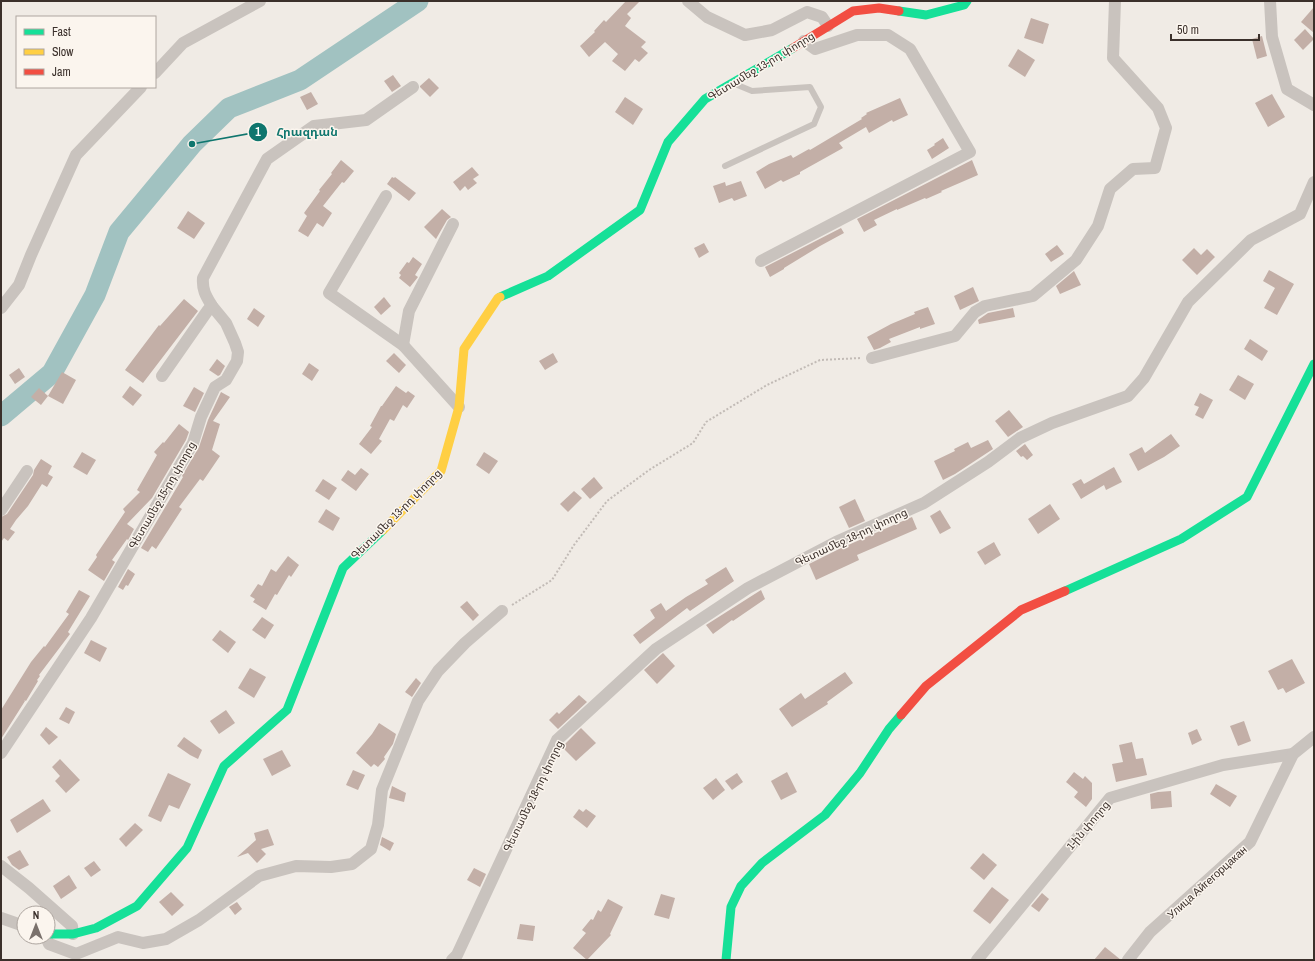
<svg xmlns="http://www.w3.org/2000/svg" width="1315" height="961" viewBox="0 0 1315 961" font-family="'Archivo Narrow','Noto Sans Armenian',sans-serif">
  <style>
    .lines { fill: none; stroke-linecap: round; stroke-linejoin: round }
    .river { stroke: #a1c2c1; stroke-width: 21 }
    .building { fill: #c3afa7 }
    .path { stroke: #c2bbb6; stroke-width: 2; stroke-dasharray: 2 2; stroke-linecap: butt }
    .lane { stroke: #c9c3be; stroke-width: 6 }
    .street { stroke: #c9c3be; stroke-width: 12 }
    .fast { stroke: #16e098; stroke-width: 9 }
    .slow { stroke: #ffcf43; stroke-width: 9 }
    .jam { stroke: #f24e42; stroke-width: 9 }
    .labels { text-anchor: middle; stroke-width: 3; stroke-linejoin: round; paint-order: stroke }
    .street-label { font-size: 11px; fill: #3b302b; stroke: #fbf5ee }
    .leader { fill: none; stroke: #0f766e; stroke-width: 1.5 }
    .callout-dot { fill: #0f766e; stroke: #fbf5ee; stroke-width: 1.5 }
    .mark-label { font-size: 12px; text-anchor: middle; font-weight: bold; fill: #fff }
    .callout-label { font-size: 12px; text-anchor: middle; font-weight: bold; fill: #0f766e; stroke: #fbf5ee; stroke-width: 3; stroke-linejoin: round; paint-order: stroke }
  </style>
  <rect width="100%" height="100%" fill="#f0ebe5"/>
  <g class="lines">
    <!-- river -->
    <polyline class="river" points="1,416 52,373 95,295 119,232 192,144 229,108 300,80 418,1"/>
  </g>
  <!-- building -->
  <g class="building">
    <polygon points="626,1 640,1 627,14 631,18 625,26 646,42 641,47 648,53 639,62 635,59 625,71 612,61 618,54 605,42 589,57 580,46 595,32 594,31 604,20 606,22"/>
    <polygon points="1314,7 1314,33 1301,22"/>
    <polygon points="1031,18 1049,24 1043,44 1024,38"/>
    <polygon points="1305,29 1314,39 1303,50 1294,40"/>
    <polygon points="1262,36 1267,56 1257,59 1252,39"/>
    <polygon points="1018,49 1035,60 1025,77 1008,66"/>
    <polygon points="393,75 401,86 392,92 384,81"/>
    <polygon points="429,78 439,88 430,97 420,87 420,86"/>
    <polygon points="311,92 318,104 307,110 300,97"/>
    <polygon points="1272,94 1285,117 1268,127 1255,103"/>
    <polygon points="625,97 643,109 633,125 615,112"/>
    <polygon points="900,98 908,115 893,122 892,120 869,133 866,127 839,143 843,148 800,172 800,174 783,182 781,180 765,189 756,172 769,164 791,155 793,158 809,149 810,150 862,119 861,118 867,114 866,113"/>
    <polygon points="943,138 949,148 932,159 927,150 935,145 934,144"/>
    <polygon points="341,160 354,171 344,183 342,182 323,206 332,213 323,227 317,223 308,237 298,231 307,216 304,213 320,191 319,190 332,174 331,173"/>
    <polygon points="972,160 978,175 941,191 942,192 926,199 925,198 897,210 897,209 874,220 877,225 864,232 857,219"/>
    <polygon points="472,167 479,175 473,179 477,183 468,190 465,186 460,191 453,182"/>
    <polygon points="392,177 394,178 395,177 416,193 409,201 387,184"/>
    <polygon points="741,181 747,196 734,201 732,198 719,203 713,186 725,182 726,186"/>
    <polygon points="442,209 451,217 447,220 436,239 424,227"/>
    <polygon points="188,211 205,223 194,239 177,228"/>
    <polygon points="841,228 844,233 820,246 784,268 784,269 770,277 765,267"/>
    <polygon points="704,243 709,252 699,258 694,248"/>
    <polygon points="1057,245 1064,254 1051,262 1045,254"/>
    <polygon points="1194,248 1201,255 1207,249 1215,257 1197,275 1182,260"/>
    <polygon points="413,257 422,264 415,275 418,277 410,287 399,278 401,275 399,273 407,262 409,263"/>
    <polygon points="1269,270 1294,284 1277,315 1264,308 1275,288 1263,281"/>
    <polygon points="1074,271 1081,285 1060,294 1056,286"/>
    <polygon points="973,287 979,301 960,310 954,296"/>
    <polygon points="384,297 391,306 381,315 374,307"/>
    <polygon points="184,299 198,311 143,383 125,370 159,325 160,326"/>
    <polygon points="928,307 935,324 920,329 920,327 889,339 891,342 880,348 874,350 867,337 891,324 915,314 914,312"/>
    <polygon points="254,308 265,316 258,327 247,319"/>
    <polygon points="1013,308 1015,317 979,324 978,320 988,313"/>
    <polygon points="1250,339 1268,351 1262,361 1244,349"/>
    <polygon points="394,353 406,365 399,373 386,361"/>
    <polygon points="553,353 558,362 545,370 539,361"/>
    <polygon points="217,359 225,366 220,375 218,376 209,370"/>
    <polygon points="309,363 319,370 312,381 302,374"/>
    <polygon points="19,368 25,377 15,384 9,375"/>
    <polygon points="62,372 76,380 63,404 48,396"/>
    <polygon points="1238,375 1254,384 1245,400 1229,390"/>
    <polygon points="130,386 142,395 133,406 122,397"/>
    <polygon points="396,386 406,393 408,391 415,396 407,408 403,405 394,421 390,419 379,439 382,441 371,454 359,444 372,427 370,426 381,406 382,406"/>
    <polygon points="194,387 204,393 195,412 183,406"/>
    <polygon points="39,388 48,396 41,405 31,397"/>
    <polygon points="221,392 230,397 213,421 220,424 212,450 220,456 203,481 200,479 179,507 182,509 156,549 152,546 148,552 141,548 183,477 182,476 199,447 208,420 209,420 208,420"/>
    <polygon points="1200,393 1213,400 1203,419 1195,415 1199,407 1194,405"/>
    <polygon points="1009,410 1023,427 1008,437 995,421"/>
    <polygon points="179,424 189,432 186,440 152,498 127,524 134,529 128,540 127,539 112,560 115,562 104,581 88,570 97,557 96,555 125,512 123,509 140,492 137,490 157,455 154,452 163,442 164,443"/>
    <polygon points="1171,434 1180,446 1164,457 1138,471 1129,454 1142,447 1145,453"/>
    <polygon points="988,440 993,449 955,474 943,480 934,461 955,451 954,449 968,442 971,448"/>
    <polygon points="1025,444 1033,455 1027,460 1023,456 1021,457 1016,451"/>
    <polygon points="82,452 96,460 87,475 73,467"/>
    <polygon points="484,452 498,461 489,474 476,465"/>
    <polygon points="41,459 52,466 48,474 53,477 47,487 42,484 28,506 16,520 10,529 15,532 8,541 4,538 1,542 1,517 7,514 33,475 34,470"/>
    <polygon points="1114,467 1122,482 1106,490 1104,485 1081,499 1072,484 1081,479 1084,484"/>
    <polygon points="361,468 369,474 356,491 341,480 348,470 355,475"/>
    <polygon points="594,477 603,488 590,499 581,489"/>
    <polygon points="323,479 337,488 329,500 315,491"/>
    <polygon points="574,491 582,498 568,512 560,504"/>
    <polygon points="855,499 865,521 849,528 839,507"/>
    <polygon points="1050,504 1060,519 1038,534 1028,519"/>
    <polygon points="326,509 340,518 333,531 318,522"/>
    <polygon points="940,510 951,528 940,534 930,516"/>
    <polygon points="912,517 917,529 857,555 859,560 816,580 809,564 839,549"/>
    <polygon points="994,542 1001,555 985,565 977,552"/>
    <polygon points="288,556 299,565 291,577 289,575 277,595 275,594 266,610 253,602 255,599 250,596 258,584 262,586 271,569 276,572"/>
    <polygon points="726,567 734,581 690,611 687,608 640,644 633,635 655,618 650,610 661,603 666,611 686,597 708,584 705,580"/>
    <polygon points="128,569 135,574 128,586 126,585 123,590 118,587"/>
    <polygon points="79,590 90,596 68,632 70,634 39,675 40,676 37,680 38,681 26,701 24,700 25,701 1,739 1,710 31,662 44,646 45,647 69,614 66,612"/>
    <polygon points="761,590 765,599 733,621 732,620 713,634 706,625"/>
    <polygon points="467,601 479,615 473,621 460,607"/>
    <polygon points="262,617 274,625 265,639 252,630"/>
    <polygon points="220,630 236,642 228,653 212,640"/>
    <polygon points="91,640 107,648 100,662 84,653"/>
    <polygon points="663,653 675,666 657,684 644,670"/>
    <polygon points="1292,659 1305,683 1286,693 1283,688 1278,690 1268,671"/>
    <polygon points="250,668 266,677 254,698 238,688"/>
    <polygon points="845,672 853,683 827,702 828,704 792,727 779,709 801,693 805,699"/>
    <polygon points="416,678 421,683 412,697 405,692"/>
    <polygon points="579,695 587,702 558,729 549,720 557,712 559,714"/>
    <polygon points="66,707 75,712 69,724 59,719"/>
    <polygon points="226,710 235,723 219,734 210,721"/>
    <polygon points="1244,721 1251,741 1238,746 1230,726"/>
    <polygon points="379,723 396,734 393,744 384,757 385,759 378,767 374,764 371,767 356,753 372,734"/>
    <polygon points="46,727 58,737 49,745 40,735"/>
    <polygon points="581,728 596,743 576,761 562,747"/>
    <polygon points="1197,729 1202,740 1192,745 1188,733"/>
    <polygon points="184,737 202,750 198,759 190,755 177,746"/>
    <polygon points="1132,742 1136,759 1143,758 1147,775 1116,782 1112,764 1123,762 1119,745"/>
    <polygon points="282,750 291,766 272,776 263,759"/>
    <polygon points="60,759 80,780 66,793 55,781 60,776 52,767"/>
    <polygon points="353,770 365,775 358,790 346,785"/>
    <polygon points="787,772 797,792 781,800 771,781"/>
    <polygon points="1074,772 1083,779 1085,776 1092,783 1092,799 1086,807 1074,797 1078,792 1066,782"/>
    <polygon points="168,773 191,784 179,809 169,805 161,822 148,816"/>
    <polygon points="737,773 743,782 732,790 725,781"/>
    <polygon points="716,778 725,790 713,800 703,788"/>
    <polygon points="1216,784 1237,796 1230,807 1210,794"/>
    <polygon points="392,786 406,793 404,802 389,798"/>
    <polygon points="1171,791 1172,807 1151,809 1150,794 1158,792"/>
    <polygon points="43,799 51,811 17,833 10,820"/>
    <polygon points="579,809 583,812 586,809 596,816 587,828 573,817"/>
    <polygon points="135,823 143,830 126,847 119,839"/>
    <polygon points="268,829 274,845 261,849 266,854 257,863 248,853 237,857 256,840 254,833"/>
    <polygon points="382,837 394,843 390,851 380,845"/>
    <polygon points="20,850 29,865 19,870 12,865 7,857"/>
    <polygon points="983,853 997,865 984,880 970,868"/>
    <polygon points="94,861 101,870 91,877 84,868"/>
    <polygon points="474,868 486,874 480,887 467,880"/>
    <polygon points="69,875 77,888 61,899 53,886"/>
    <polygon points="992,887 1009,900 990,924 973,911"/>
    <polygon points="171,892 184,905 172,916 159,902"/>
    <polygon points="1042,893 1049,899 1039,912 1031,906"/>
    <polygon points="661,894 675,898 669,919 654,915"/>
    <polygon points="608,899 623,907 610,934 611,935 587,960 573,948 586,933 582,930 591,919 593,920 598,910 601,912"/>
    <polygon points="237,902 242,909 235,915 229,907"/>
    <polygon points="520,924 535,926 533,941 517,939"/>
    <polygon points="1105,947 1121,960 1094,960"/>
  </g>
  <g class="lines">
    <!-- path -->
    <polyline class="path" points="512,605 552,580 574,545 607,501 649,470 693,443 706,422 767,385 820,360 861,358"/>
    <!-- lane -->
    <polyline class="lane" points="725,166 814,124 821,107 810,87 752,91 735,84"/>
    <!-- street -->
    <g class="street">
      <polyline points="688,1 707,17 745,35 772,30 807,12 822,17 828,26"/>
      <polyline points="1270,1 1272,37 1287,89 1314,105"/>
      <polyline points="155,73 183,43 260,1"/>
      <polyline points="386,196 329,293 403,345 459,407"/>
      <polyline points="761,261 970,152 910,49 888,35 857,35 815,49 804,41"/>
      <path d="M212,306C206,296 202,290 203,278L267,159L314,126L366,120L413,87"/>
      <polyline points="1,308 19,285 31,255 76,155 141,87"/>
      <polyline points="403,345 409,311 453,224"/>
      <polyline points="872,358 955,336 975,312 985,306 1033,296 1076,260 1098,226 1110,189 1133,169 1155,168 1166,128 1158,108 1113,58 1115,1"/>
      <polyline points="1,510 27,471"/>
      <polyline points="1,753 91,618 193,443 201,417 215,387 226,380 237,361 238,352 235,343 226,323 212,306 208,310 162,376"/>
      <polyline points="1,866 29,888 72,926 73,934"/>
      <polyline points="1,918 24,926"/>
      <polyline points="46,937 49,944 76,954 118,937 143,943 166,939 199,920 259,876 296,866 331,867 352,864 371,849 378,825 382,790 418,701 438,671 465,643 502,611"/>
      <polyline points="452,960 457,955 557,740 656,649 748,588 836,542 924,503 988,462 1020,438 1052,423 1128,396 1144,378 1188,302 1251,240 1300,214 1314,182"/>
      <polyline points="977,960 1110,798 1223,765 1293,754"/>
      <polyline points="1128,960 1150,932 1250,842 1293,754 1314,737"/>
    </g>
    <!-- fast -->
    <g class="fast">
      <polyline points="899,11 926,15 964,5 967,1"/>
      <polyline points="500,297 548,276 640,210 668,142 705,99 793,48"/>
      <polyline points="1065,591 1181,539 1247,497 1314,364"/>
      <polyline points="48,934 73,934 96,928 137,906 187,848 224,766 287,710 343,568 383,530"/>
      <polyline points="726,960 731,907 741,886 762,863 825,815 860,773 889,729 901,715"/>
    </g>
    <!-- slow -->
    <polyline class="slow" points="383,530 441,471 459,407 464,349 498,298 500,297"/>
    <!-- jam -->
    <g class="jam">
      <polyline points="793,48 853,11 879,8 899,11"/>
      <polyline points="901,715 926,686 1021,610 1065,591"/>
    </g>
  </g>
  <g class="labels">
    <!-- street labels -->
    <g class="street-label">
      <text transform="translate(761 66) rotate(-31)" y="4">Գետամեջ 13-րդ փողոց</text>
      <text transform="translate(162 495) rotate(-60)" y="4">Գետամեջ 15-րդ փողոց</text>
      <text transform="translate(396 514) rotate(-45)" y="4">Գետամեջ 13-րդ փողոց</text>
      <text transform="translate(851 537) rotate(-25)" y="4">Գետամեջ 18-րդ փողոց</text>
      <text transform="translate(533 796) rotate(-64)" y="4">Գետամեջ 18-րդ փողոց</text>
      <text transform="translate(1088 825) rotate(-50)" y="4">1-ին փողոց</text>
      <text transform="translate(1207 882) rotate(-42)" y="4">Улица Айгегорцакан</text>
    </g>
  </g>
  <!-- callouts -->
  <path class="leader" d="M192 144L258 132"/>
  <g class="callout-dot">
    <circle cx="192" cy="144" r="4"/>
    <circle cx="258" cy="132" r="10"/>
  </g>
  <g class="mark-label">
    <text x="258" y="136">1</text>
  </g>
  <g class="callout-label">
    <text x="307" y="136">Հրազդան</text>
  </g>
  <!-- border -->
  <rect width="1315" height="961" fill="none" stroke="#3b302b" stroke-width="4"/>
  <!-- legend -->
  <rect x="16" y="16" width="140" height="72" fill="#fbf5ee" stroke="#aea6a0"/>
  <rect x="24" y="29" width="20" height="6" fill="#16e098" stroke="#aea6a0"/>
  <text x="52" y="36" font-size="12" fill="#3b302b">Fast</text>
  <rect x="24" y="49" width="20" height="6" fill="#ffcf43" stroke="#aea6a0"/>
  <text x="52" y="56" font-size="12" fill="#3b302b">Slow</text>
  <rect x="24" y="69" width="20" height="6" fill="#f24e42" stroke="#aea6a0"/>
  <text x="52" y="76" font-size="12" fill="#3b302b">Jam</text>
  <!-- north arrow -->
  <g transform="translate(36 925)"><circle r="19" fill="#fbf5ee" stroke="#aea6a0"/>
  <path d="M0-3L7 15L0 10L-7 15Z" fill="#7a716c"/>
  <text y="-6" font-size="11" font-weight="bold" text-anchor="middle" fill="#3b302b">N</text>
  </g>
  <!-- scale -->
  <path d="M1171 34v6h88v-6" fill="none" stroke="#3b302b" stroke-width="2"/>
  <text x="1177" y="34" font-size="12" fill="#3b302b" stroke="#fbf5ee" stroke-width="3" paint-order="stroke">50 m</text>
</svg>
